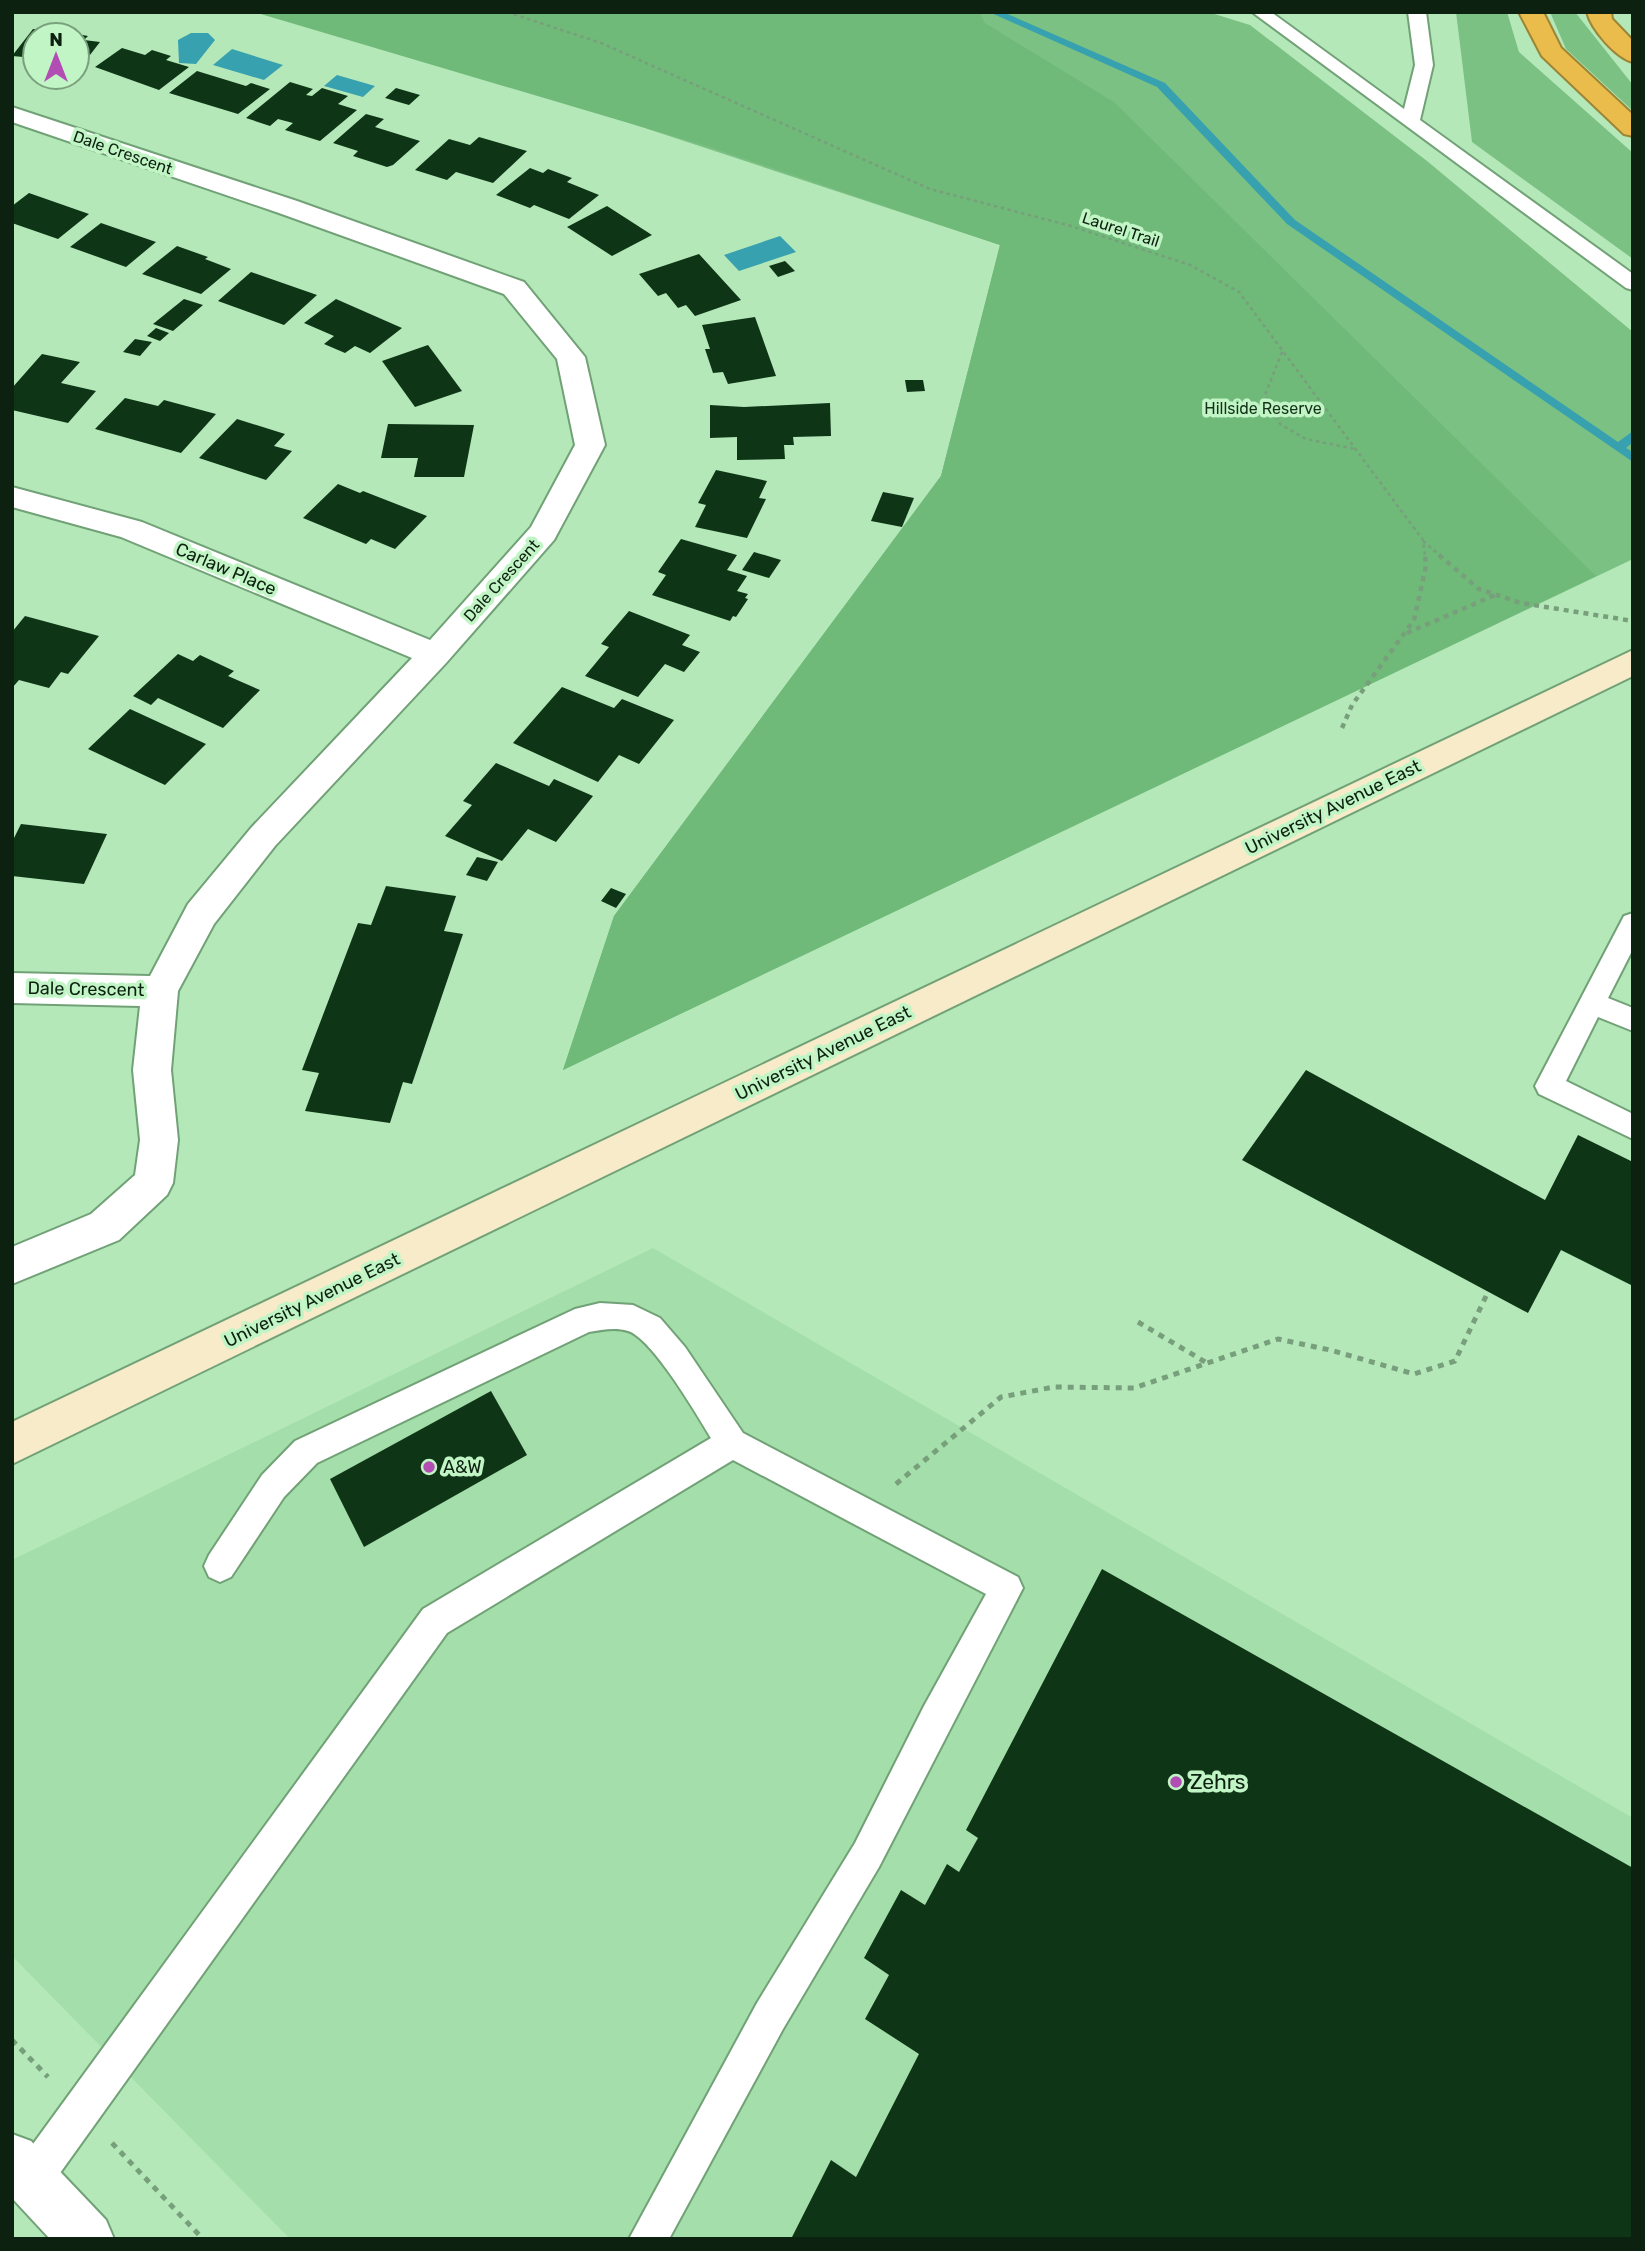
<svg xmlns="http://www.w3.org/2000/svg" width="1645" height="2251" viewBox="0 0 1645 2251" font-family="Rubik,sans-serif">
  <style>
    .built { fill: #a4deaa }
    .green { fill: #7cc184 }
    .forest { fill: #6fba79 }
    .water { fill: #38a1af }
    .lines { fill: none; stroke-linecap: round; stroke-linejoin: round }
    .stream { fill: #38a1af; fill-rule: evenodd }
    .building { fill: #0e3616 }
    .service-casing { stroke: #71a176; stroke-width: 4 }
    .minor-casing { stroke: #71a176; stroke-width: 4 }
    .secondary-casing { stroke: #71a176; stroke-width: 4 }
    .motorway-casing { stroke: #9c8636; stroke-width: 4 }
    .path-far2 { stroke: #789f7b; stroke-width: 2.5; stroke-dasharray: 3.5 3.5; stroke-linecap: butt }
    .path-far1 { stroke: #789f7b; stroke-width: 4.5; stroke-dasharray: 5 5; stroke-linecap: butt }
    .path { stroke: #789f7b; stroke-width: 5; stroke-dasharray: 6 6; stroke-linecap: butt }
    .service { fill: #fff; fill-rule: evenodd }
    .minor { fill: #fff; fill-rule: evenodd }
    .secondary { fill: #f8ebc9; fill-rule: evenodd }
    .motorway { fill: #e9bc4b; fill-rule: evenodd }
    .poi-dot { fill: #b24eb3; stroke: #c2f5c6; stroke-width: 2.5 }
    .labels { text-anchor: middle; stroke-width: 7; stroke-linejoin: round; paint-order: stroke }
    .far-street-label { font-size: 16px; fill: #0d2110; stroke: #c2f5c6 }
    .far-park-label { font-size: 16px; fill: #133218; stroke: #c2f5c6 }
    .street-label { font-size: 18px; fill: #0d2110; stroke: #c2f5c6 }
    .poi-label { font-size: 18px; fill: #0d2110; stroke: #c2f5c6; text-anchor: start }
    .near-poi-label { font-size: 21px; fill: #0d2110; stroke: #c2f5c6; text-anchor: start }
  </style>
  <rect width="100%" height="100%" fill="#b5e8b9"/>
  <!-- built -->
  <polygon class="built" points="653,1248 1633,1818 1633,2239 290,2239 12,1956 12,1560"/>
  <!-- green -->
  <g class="green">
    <polygon points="292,12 1208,12 1250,25 1427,161 1633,332 1633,559 563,1070 614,916 941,476 1000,245"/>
    <polygon points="1456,12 1507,12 1519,52 1633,153 1633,259 1472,142"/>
    <polygon points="1550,12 1575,12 1633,85 1633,111 1566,49"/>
  </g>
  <!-- forest -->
  <polygon class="forest" points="254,12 979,12 985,23 1114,102 1596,576 563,1070 614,916 941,476 1000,245 706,146"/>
  <!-- water -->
  <g class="water">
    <polygon points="191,33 208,33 215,40 196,64 179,63 178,40"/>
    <polygon points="232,49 283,65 264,80 213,65"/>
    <polygon points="337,75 375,86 363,97 324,86"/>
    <polygon points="780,236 796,252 739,271 724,255"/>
  </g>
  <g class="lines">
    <!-- stream -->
    <polygon class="stream" points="989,12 1003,12 1165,83 1295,220 1618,442 1633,431 1633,442 1626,448 1633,452 1633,462 1287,224 1157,87"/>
  </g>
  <!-- building -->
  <g class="building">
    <polygon points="33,29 68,33 68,35 35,35 35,58 12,56"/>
    <polygon points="77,34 88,36 84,40 100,42 83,64 77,63"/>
    <polygon points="122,48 145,55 152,50 171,56 166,60 189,67 159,90 95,67"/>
    <polygon points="197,71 246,86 251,83 270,89 238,114 169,93"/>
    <polygon points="290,82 313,89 306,95 312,96 322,88 348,96 338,104 357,110 320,141 285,130 293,123 278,119 270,126 246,118"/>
    <polygon points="396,88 420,95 409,105 385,98"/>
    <polygon points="366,114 384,119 375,127 420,141 393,165 387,167 353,156 358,151 333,143"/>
    <polygon points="479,137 527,151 493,183 456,172 447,180 415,170 449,139 470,145"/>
    <polygon points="530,168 543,173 548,169 572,178 567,182 599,195 569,219 534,205 530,208 496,195"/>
    <polygon points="29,193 89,214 58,239 12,223 12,206"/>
    <polygon points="607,206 652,235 612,256 567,227"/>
    <polygon points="101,223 156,242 126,267 70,247"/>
    <polygon points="177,246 208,257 205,259 231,269 201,294 142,274"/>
    <polygon points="699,254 741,300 695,316 686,305 678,308 666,293 658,296 639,274"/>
    <polygon points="785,261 795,271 778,277 769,266"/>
    <polygon points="251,272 317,295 284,325 218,301"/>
    <polygon points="184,299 203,305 173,331 153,324"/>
    <polygon points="336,299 402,328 370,353 355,346 345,353 324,344 334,336 304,323"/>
    <polygon points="755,317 776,376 728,384 723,372 713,373 705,349 710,349 702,325"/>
    <polygon points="156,328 169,333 160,341 147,336"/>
    <polygon points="135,339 152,342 140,356 123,352"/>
    <polygon points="428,345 462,391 415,407 382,361"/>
    <polygon points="42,354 80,362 61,383 96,391 68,423 12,410 12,388"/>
    <polygon points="905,380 923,380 925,391 907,392"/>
    <polygon points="125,398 158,406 164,400 216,414 181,453 95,429"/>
    <polygon points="830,403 831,436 793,437 794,445 784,445 785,459 737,460 737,437 710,438 710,405 744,407"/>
    <polygon points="237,419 285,434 274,446 292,451 266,480 199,458"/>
    <polygon points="388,424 474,425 464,477 414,477 418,458 381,458"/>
    <polygon points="716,470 767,481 759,498 766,499 747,538 695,527 706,505 698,503"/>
    <polygon points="338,484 360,493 363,491 427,516 395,549 371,539 366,544 303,518"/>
    <polygon points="883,492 914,498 902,527 871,521"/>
    <polygon points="681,539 737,555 727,570 747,576 737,591 748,594 745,598 748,599 736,617 733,616 730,621 652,595 666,575 658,572"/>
    <polygon points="754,552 781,560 769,578 742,570"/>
    <polygon points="629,611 690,635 682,645 700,652 684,672 665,664 638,697 585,676 609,647 601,644"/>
    <polygon points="25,616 99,636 68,674 61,672 49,688 19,680 12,688 12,632"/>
    <polygon points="178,654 193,661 200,655 234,671 228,676 260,690 223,728 158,698 151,705 133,696"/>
    <polygon points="562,687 614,708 622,699 674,720 639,764 619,755 598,782 513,743"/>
    <polygon points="130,709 206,744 165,785 88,749"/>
    <polygon points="496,763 549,786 554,779 593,796 556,842 528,829 502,861 445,836 472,805 463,801"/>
    <polygon points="21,824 107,834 84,884 12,876 12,842"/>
    <polygon points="477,857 498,862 487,881 466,875"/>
    <polygon points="386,886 456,896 444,931 463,934 412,1084 403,1082 390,1123 305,1111 319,1073 302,1070 358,923 371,925"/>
    <polygon points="611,888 626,894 616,908 601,901"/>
    <polygon points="1306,1070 1545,1200 1578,1135 1633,1162 1633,1286 1561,1250 1528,1313 1242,1160"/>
    <polygon points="491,1391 527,1455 364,1547 330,1479"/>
    <polygon points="1102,1569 1633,1868 1633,2239 791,2239 831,2160 856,2177 919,2054 865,2019 889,1975 864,1958 901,1890 925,1905 947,1864 959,1872 978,1838 966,1830"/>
  </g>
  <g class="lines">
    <defs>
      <g id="service">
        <polygon points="1252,12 1271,12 1404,109 1415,65 1408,12 1426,12 1433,65 1420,120 1633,274 1633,290 1626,288"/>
        <polygon points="1633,913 1633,949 1608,998 1633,1008 1633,1031 1598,1017 1566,1081 1633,1114 1633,1139 1539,1094 1535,1086 1624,916"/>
        <path d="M600,1303L633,1305L660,1318L685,1347L743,1433L1018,1577L1023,1588L879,1867L783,2029L669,2239H629L757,2003L855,1843L924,1706L986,1594L733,1460L447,1633L45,2194L31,2199L17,2194L12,2181L17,2166L423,1609L711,1438C697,1415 652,1338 628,1331C615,1327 601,1330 589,1332L317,1463L284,1497L231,1577L220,1582L209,1577L204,1566L209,1555L262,1475L295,1441L575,1309Z"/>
      </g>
      <g id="minor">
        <polygon points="12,107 297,201 524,282 585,357 605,445 554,540 446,663 275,846 214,924 178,991 171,1070 178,1140 173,1183 167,1195 119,1240 12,1284 12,1247 91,1214 135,1175 140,1140 133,1070 140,1006 12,1003 12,973 150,976 188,904 251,828 412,658 121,537 12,507 12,487 142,522 430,640 531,527 575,445 557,359 504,294 279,213 12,122"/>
        <polygon points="12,2134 31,2141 106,2220 114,2239 50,2239 12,2198"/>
      </g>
      <polygon id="secondary" points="1633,650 1633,676 12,1464 12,1422"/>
      <g id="motorway">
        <polygon points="1519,12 1543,12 1561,48 1633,115 1633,136 1624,134 1542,56"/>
        <path d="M1587,12H1611L1612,19L1633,41V62C1616,58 1591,29 1587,12Z"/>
      </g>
    </defs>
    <!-- service casing -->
    <use href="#service" class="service-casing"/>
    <!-- minor casing -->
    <use href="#minor" class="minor-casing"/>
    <!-- secondary casing -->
    <use href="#secondary" class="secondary-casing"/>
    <!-- motorway casing -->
    <use href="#motorway" class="motorway-casing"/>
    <!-- path-far2 -->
    <g class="path-far2">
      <polyline points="507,12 601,43 930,189 1071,226 1190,265 1239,292 1423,540 1425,556"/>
      <polyline points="1282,352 1265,395 1280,424 1306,439 1355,449"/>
      <polyline points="1423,541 1441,556"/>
    </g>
    <!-- path-far1 -->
    <g class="path-far1">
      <polyline points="1439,555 1479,589 1521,603 1633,621"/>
      <polyline points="1407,633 1495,595"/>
      <polyline points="1342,728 1352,705 1414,620 1426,566 1425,555"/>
    </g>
    <!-- path -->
    <g class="path">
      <polyline points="1138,1322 1207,1363"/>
      <polyline points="896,1484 1001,1397 1054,1387 1134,1388 1278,1339 1330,1350 1414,1374 1455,1361 1488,1292"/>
      <polyline points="12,2040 48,2077"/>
      <polyline points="112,2143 203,2239"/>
    </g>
    <!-- service -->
    <use href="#service" class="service"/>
    <!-- minor -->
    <use href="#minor" class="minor"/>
    <!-- secondary -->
    <use href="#secondary" class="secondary"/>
    <!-- motorway -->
    <use href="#motorway" class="motorway"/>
  </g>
  <!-- markers -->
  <g class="poi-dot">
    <circle cx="429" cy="1467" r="7"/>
    <circle cx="1176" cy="1782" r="7"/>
  </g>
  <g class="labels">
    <!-- far-street labels -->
    <g class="far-street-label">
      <text transform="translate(123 152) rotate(19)" y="6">Dale Crescent</text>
      <text transform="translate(1121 229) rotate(18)" y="6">Laurel Trail</text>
      <text transform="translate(501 580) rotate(-48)" y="6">Dale Crescent</text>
    </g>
    <!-- far-park labels -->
    <g class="far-park-label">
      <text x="1263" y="414">Hillside Reserve</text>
    </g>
    <!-- street labels -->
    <g class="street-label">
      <text transform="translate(226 569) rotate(23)" y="6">Carlaw Place</text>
      <text transform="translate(1333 807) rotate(-26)" y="6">University Avenue East</text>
      <text transform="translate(86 989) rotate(1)" y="6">Dale Crescent</text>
      <text transform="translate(823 1053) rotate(-26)" y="6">University Avenue East</text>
      <text transform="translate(312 1300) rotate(-26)" y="6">University Avenue East</text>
    </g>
    <!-- poi labels -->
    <g class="poi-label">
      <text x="443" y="1473">A&amp;W</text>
    </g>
    <!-- near-poi labels -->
    <g class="near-poi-label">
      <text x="1190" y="1789">Zehrs</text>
    </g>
  </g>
  <!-- border -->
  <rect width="1645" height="2251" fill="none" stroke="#0d2110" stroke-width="28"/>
  <!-- north arrow -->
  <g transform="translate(56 56)"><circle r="33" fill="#c2f5c6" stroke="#7aa07d" stroke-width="2"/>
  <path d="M0-5L12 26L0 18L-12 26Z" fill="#b24eb3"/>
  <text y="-10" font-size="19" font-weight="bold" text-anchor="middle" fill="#0d2110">N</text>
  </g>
</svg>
